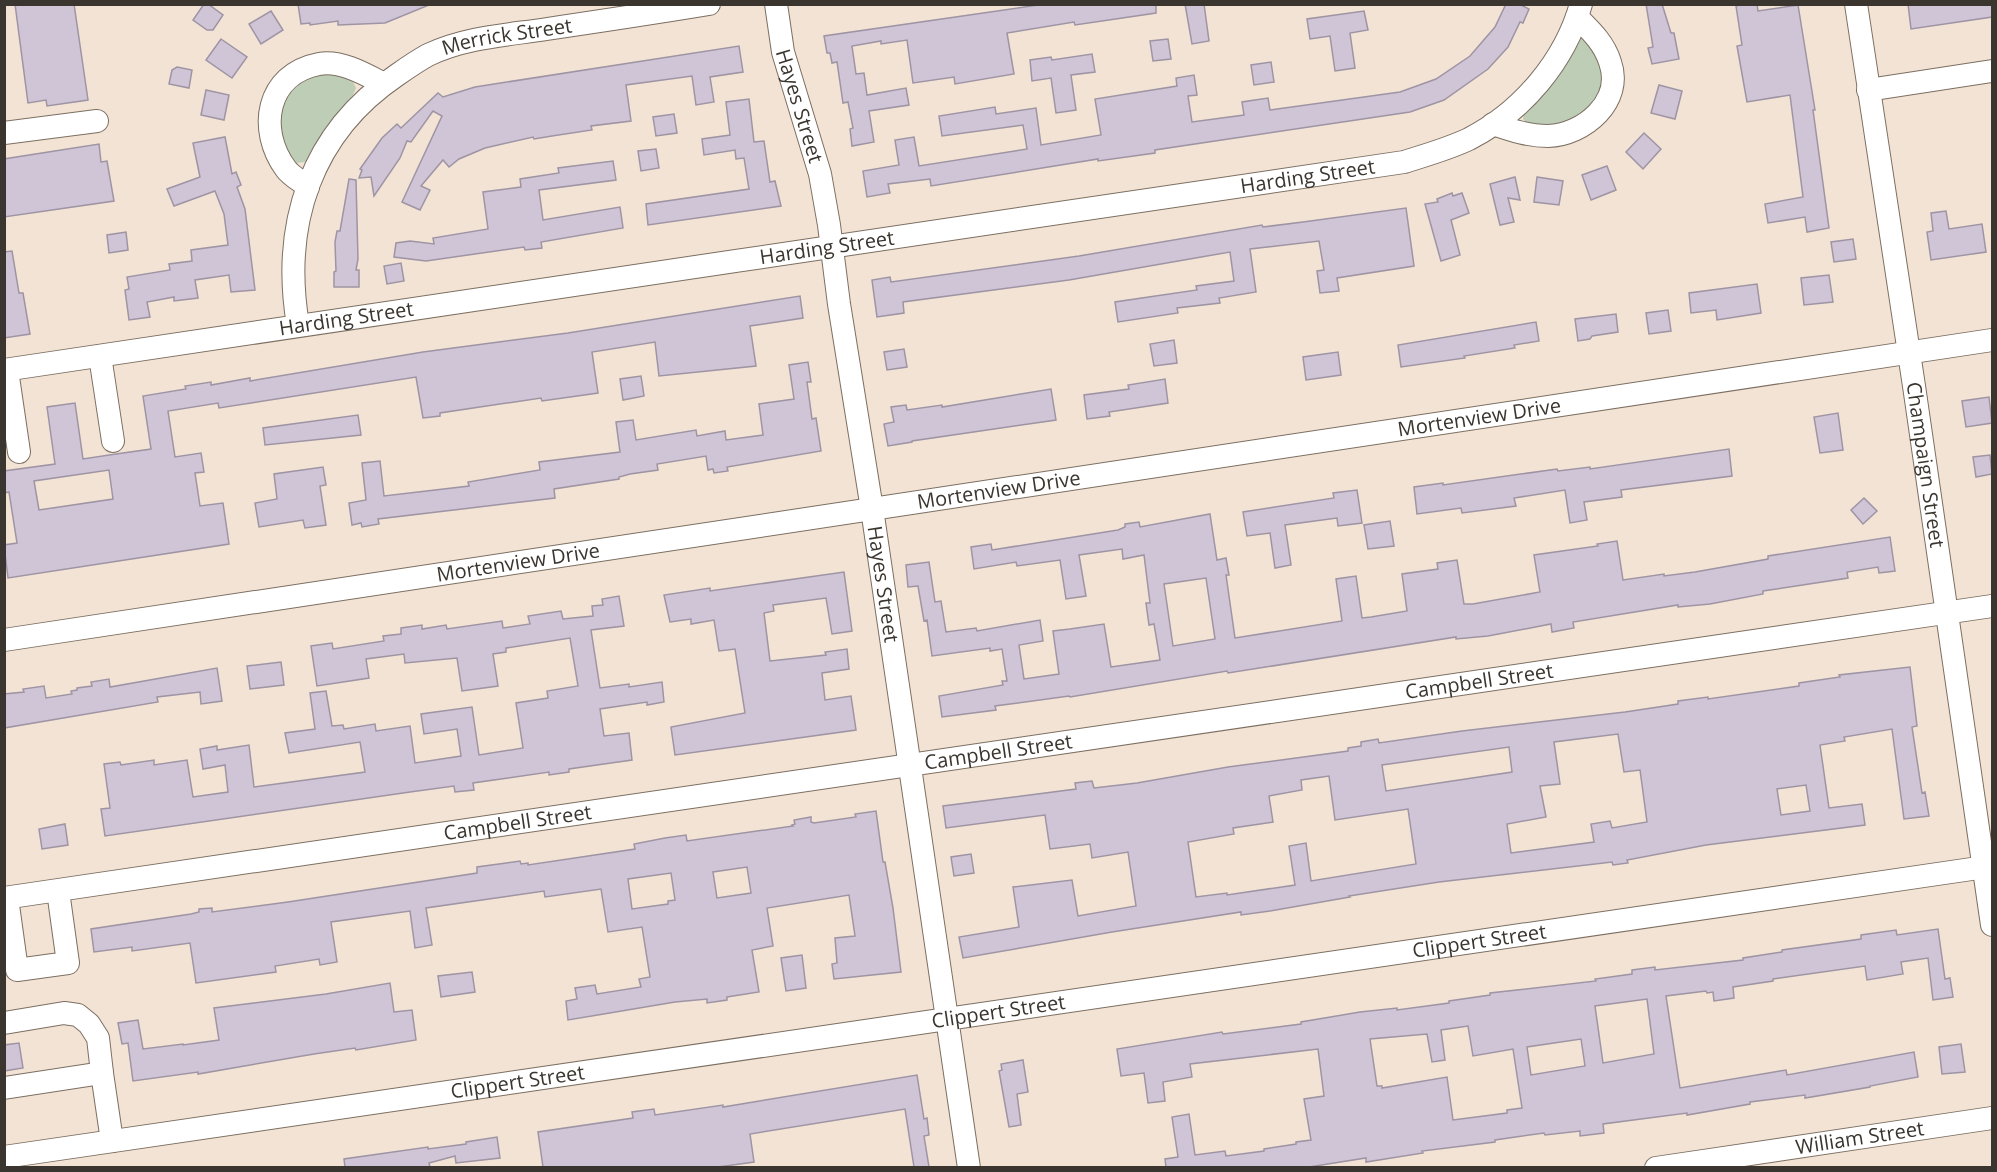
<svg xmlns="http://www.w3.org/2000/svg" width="1997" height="1172" viewBox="0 0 1997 1172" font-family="'Open Sans',sans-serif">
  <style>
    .green { fill: #becdb5 }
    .building { fill: #d0c5d6; stroke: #9e94a4; stroke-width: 1.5; fill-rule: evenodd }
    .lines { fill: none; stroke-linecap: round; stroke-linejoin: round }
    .minor-casing { stroke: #7c6f62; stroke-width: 24 }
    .minor { stroke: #fff; stroke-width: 22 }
    .labels { text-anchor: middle; stroke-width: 5; stroke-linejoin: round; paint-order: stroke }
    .street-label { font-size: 20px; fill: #3b352f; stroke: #fdf1e5 }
  </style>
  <rect width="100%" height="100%" fill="#f2e3d4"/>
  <!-- green -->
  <g class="green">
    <polygon points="1584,36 1606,72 1595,110 1559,129 1527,124 1523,119 1524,113 1579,39"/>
    <path d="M321,74H338L353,82L356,88L353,95L323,131L305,162L296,163C271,142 273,101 299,82C305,78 314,76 321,74Z"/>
  </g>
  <!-- building -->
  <g class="building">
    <polygon points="15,4 74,4 88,100 47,106 46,100 28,103"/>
    <polygon points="204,4 208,4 223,15 213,30 207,30 193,20"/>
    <polygon points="298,4 429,4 429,5 385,23 338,25 338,21 310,25 310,23 301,24"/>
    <polygon points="1045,4 1156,4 1156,13 1075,25 1074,22 1007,33 1014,74 955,84 954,77 913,83 907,40 881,44 881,41 852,46 856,74 864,73 867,95 906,88 909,105 869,111 874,142 852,146 850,129 853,128 848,102 843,103 837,62 832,63 830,53 827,53 824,36"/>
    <polygon points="1185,4 1204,4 1209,41 1192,44"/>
    <polygon points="1506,4 1519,4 1529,9 1523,23 1520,22 1508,47 1488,69 1444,100 1410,112 1155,150 1155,153 1098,161 1098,159 931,186 930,179 888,184 890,193 867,197 863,171 899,165 895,140 914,137 919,166 1027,149 1023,125 942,136 939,116 995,107 996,114 1036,108 1041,145 1101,135 1095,99 1177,86 1176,78 1194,75 1197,95 1188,96 1192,122 1244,115 1242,102 1268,98 1270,110 1400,92 1436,79 1470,56 1495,27"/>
    <polygon points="1646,4 1662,4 1671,33 1674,33 1679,59 1652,64 1648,48 1653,47"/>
    <polygon points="1743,4 1757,4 1758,11 1798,5 1815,110 1813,110 1829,228 1807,232 1805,217 1768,223 1765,204 1803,197 1790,95 1747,102 1737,46 1742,45 1736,6"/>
    <polygon points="1908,4 1992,4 1992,17 1911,29"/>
    <polygon points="271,11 283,30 261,44 249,24"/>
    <polygon points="1364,11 1368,30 1350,33 1355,68 1335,71 1330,36 1310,39 1307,19"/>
    <polygon points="221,39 247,57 232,78 206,60"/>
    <polygon points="1168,39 1171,59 1153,61 1150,41"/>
    <polygon points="739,46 743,72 710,77 714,102 696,105 692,76 626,85 631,121 591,126 592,130 552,136 534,139 533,137 485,148 459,159 449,167 443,160 421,186 430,190 420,210 402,202 442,116 433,111 411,142 407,141 400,158 374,196 371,177 359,178 362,170 360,169 382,138 397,124 401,128 438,93 443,97 475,87"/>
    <polygon points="1092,54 1095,72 1071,75 1076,110 1056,113 1051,78 1032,81 1030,60 1051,57 1052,60"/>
    <polygon points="1271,62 1274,82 1254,85 1251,65"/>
    <polygon points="177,67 192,70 189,88 169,84 172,70"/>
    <polygon points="1659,85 1682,91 1675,119 1651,113"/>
    <polygon points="206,90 229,95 224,120 201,115"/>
    <polygon points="749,99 754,142 764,141 770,182 775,181 781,206 648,225 646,204 749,189 744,158 736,159 735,150 704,155 702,139 730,135 726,102"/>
    <polygon points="674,114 677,133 656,136 653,117"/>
    <polygon points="1644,133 1661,149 1643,169 1626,152"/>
    <polygon points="225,137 232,174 236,172 241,185 237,187 245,209 255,290 231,292 229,275 195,280 198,298 174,301 174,297 147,302 150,317 129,320 125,290 129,289 127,277 170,270 169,264 192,261 191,250 228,245 224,214 215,191 174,206 167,189 200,177 193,143"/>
    <polygon points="99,144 101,162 107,161 114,201 4,217 4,159"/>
    <polygon points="656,149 659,168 641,171 638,151"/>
    <polygon points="613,161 616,180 539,190 543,220 620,207 623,228 541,242 542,248 525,250 524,247 426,261 394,257 396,243 410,241 434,244 433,238 488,229 483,192 521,187 520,179 559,173 558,168"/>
    <polygon points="1607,166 1616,190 1591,200 1582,175"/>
    <polygon points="1515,177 1520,200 1508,198 1514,222 1500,225 1490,184"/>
    <polygon points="1537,177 1563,181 1559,205 1534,202"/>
    <polygon points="349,179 356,180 358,259 356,270 359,270 359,287 334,287 334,272 336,271 335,242 337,231 340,231"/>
    <polygon points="1452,193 1453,196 1462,193 1469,213 1451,220 1460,255 1441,261 1425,204 1438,202 1437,199"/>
    <polygon points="1406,208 1414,266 1337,278 1339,291 1320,293 1317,271 1324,270 1319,241 1250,249 1256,292 1219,298 1220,303 1177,308 1178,313 1118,322 1115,302 1197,290 1196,286 1234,281 1230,252 1069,280 903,302 904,313 877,317 872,280 890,277 891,282 1079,256 1262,225 1263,227 1303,222"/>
    <polygon points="1946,211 1949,229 1982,224 1986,252 1931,260 1927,232 1933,231 1931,213"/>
    <polygon points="126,232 128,250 109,253 107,235"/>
    <polygon points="1853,239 1856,259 1834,262 1831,242"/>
    <polygon points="12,251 19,293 23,293 30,334 4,338 4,252"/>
    <polygon points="401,263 404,281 387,284 384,266"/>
    <polygon points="1829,275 1833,302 1804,305 1801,278"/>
    <polygon points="1757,284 1761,313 1717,320 1716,310 1691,313 1689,293"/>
    <path d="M800,296L803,318L750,326L756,366L659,376L655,342L592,352L598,393L542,401L541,398L440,413V416L423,418L416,377L219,408L218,403L168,411L175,457L201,453L204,472L195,473L200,506L223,503L229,544L8,578L4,545L17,543L9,492L4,493V471L55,464L47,407L75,403L83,459L116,454L151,449L143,396L186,389L185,386L211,382V385L250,378V381L423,352L568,333ZM109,470L113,499L39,510L34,481Z"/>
    <polygon points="1668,310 1671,331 1649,334 1646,313"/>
    <polygon points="1616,314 1618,332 1592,336 1590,339 1578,341 1575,319"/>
    <polygon points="1536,322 1539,341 1514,345 1515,348 1464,356 1465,358 1401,367 1398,345"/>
    <polygon points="1174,340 1177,363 1154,366 1150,344"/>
    <polygon points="904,349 907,367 887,370 884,352"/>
    <polygon points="1338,352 1341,375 1306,380 1303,357"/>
    <polygon points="808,362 811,382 807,382 812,419 816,418 821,451 727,467 728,471 714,473 713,469 708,470 706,456 657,464 658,470 630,474 619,477 619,479 554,489 555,498 378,519 379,524 362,527 361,523 352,525 349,503 366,500 362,463 380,461 384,496 469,486 468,482 540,470 539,462 620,452 616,422 633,420 636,440 696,430 697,436 725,431 726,440 763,435 759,404 794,399 789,365"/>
    <polygon points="641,376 644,396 623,400 620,379"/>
    <polygon points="1165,379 1168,403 1109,412 1110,416 1087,419 1084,395 1129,389 1128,385"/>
    <polygon points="1051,389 1056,420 912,441 912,442 888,446 884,424 894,422 891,407 906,405 907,410 942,405 942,407"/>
    <polygon points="1989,397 1992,423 1966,427 1962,401"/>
    <polygon points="1838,413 1843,450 1820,453 1814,417"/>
    <polygon points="358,415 361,435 265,445 263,428"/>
    <polygon points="1729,449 1732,476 1621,490 1622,497 1584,502 1587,520 1570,523 1565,490 1514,498 1516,506 1462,513 1461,508 1417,514 1414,487 1443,483 1443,485 1557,469 1558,471 1590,467 1590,469"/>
    <polygon points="1990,455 1992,474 1976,477 1973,457"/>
    <polygon points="323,467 326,485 320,486 326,525 305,528 303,520 259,527 255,503 277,499 274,474"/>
    <polygon points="1357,490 1362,523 1338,526 1337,518 1285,525 1291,565 1275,568 1270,533 1247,536 1243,512 1334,498 1333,493"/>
    <polygon points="1864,498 1877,511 1863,524 1851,510"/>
    <path d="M1210,514L1217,560L1226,558L1229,575H1226L1235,638L1342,621L1336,579L1356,576L1362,618L1371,617L1407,611L1402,574L1438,569L1437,563L1457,560L1464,604H1473L1540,592L1534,555L1598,546L1597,544L1617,541L1623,580L1664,574V576L1695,572L1768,559V556L1890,537L1895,571L1879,573L1878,567L1847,572L1848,578L1763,591V594L1710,604L1678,607V605L1573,622L1574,628L1552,632L1551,624L1488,636L1456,639V637L1228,673L1227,671L1070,697L1069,696L995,706L996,710L942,717L939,696L1003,685L1002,681H1007L1002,649L990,651V648L932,656L927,620L924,621L918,586L908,587L906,565L929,562L935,602L941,601L946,632L976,628L977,631L1040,620L1043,641L1019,645L1024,679L1059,674L1053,631L1070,629L1104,624L1111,667L1160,660L1154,624L1149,625L1146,603H1150L1144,555L1123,559L1122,549L1079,555L1086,596L1066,599L1060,560L1017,566L1016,562L974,569L971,547L991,544L992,550L1118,530L1125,527V524L1139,522L1140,527ZM1206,578L1215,639L1173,646L1164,584Z"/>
    <polygon points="1390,521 1394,546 1368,549 1364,525"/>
    <polygon points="844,572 852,631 832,634 826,598 773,605 774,611 764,613 770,661 826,655 825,652 847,649 849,669 822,673 825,700 851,696 856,730 675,755 671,727 745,713 735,649 719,651 714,620 691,624 691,619 670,622 664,595 710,588 710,591"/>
    <polygon points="619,596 624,626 591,630 600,688 629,684 629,687 662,682 664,702 647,705 647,702 600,709 604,736 629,733 632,760 569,769 569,772 549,775 549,772 473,783 474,790 455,792 454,786 410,792 105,836 101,809 110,808 104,764 120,762 121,765 154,760 154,765 187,760 193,797 228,792 225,765 203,769 200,749 217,746 217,750 249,745 254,787 365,772 360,742 289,753 285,733 315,729 310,693 326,691 332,726 343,725 344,729 375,724 376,731 410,726 415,763 461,756 457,729 424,734 421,714 472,707 479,755 523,748 516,703 548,698 547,691 578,686 570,638 506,648 506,652 493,654 498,686 462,691 457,658 405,663 404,654 366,659 369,678 317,686 311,646 332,643 333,649 384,641 383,636 401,634 401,628 422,625 422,629 446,625 447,629 502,621 503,628 530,624 528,616 561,611 563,619 593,616 592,606 603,605 602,599"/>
    <polygon points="281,662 284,685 250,689 247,666"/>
    <path d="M1910,667L1917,726L1912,727L1922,793L1925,792L1929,816L1904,819L1892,729L1844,737L1845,741L1820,745L1829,808L1862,804L1865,825L1706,845L1627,860L1628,863L1613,865L1612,862L1439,882L1349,896L1350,897L1270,911L1241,915V912L1112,932L963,958L959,937L1019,927L1013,887L1072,880L1078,916L1136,906L1128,852L1092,858L1090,844L1050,849L1045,815L946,828L943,806L1076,789L1075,783L1092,781L1094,788L1137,783L1228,767L1348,751V748L1361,746V742L1378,739L1379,743L1462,731L1625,712L1678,704V701L1708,697V699L1799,686V683L1840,677L1839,675ZM1618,734L1624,772L1640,770L1647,822L1612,828L1610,821L1591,824L1594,842L1511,853L1507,824L1546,817L1540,786L1560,784L1554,742ZM1509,747L1512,772L1386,791L1382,765ZM1329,776L1335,820L1408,809L1416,864L1311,881L1306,843L1289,846L1295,885L1227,895V893L1196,897L1188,842L1234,834L1233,828L1273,822L1269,796L1302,790L1301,780ZM1806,785L1810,811L1781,815L1777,789Z"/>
    <polygon points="217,668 222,701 201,704 200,692 157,697 158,702 4,728 4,694 24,692 23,689 44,686 46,698 72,694 71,691 77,690 77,688 92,686 91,682 109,679 110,687"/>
    <path d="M876,811L883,862H885L893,908L901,972L834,979L832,964L837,963L835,938L855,936L849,895L767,908L773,946L752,950L759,992L727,997V1000L707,1003V999L675,1002L568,1020L566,1001L577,999L575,988L595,985L597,994L641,987L639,979L650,977L642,927L608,932L601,889L545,897L544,891L426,908L432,945L415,948L410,911L331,922L337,962L320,965L319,959L275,966L276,972L196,983L190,943L132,951V947L94,952L91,929L191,914L199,912V909L212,908V912L288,902L477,873V867L520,861L521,864L528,863V865L635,849L634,844L665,838L686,835L687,841L793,826L792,825L795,824L794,820L811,817V822L814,823L856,817L855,814ZM747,867L751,893L717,898L713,872ZM671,873L675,900L668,901V904L632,909L628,879Z"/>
    <polygon points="65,824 68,845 42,849 39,829"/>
    <polygon points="971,854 974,873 954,876 951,857"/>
    <path d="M1938,929L1945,979L1950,978L1953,997L1933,1000L1928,958L1901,962L1903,974L1867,980L1865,966L1773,979V981L1733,987L1734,998L1714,1001L1713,992L1707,993L1706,991L1666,996L1680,1088L1786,1070L1787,1075L1914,1052L1918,1077L1870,1086V1087L1805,1098V1095L1750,1102V1104L1687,1115V1113L1603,1124L1604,1133L1580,1136V1131L1545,1135L1544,1133L1495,1140V1142L1422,1151L1423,1153L1366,1162V1158L1309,1167H1166L1165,1159L1178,1157L1172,1117L1189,1114L1195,1155L1225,1151L1226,1156L1264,1151V1149L1296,1144V1142L1311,1140L1304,1099L1324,1096L1318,1049L1190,1064L1192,1077L1163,1082L1165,1101L1148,1103L1144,1073L1121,1076L1117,1049L1222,1032L1223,1034L1301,1024V1022L1360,1012L1397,1008V1010L1449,1003V1001L1490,995V993L1596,981L1595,979L1632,974V970L1655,967V970L1743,960V958L1782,952V950L1861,939V935L1896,930L1897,935ZM1647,999L1654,1054L1603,1063L1595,1006ZM1468,1026L1473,1056L1513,1049L1522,1108L1507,1110V1113L1453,1120L1447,1077L1382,1088V1086H1377L1370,1039L1427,1034L1432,1062L1445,1060L1441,1030ZM1581,1039L1585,1066L1531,1075L1527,1047Z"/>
    <polygon points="802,955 806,988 786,991 781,958"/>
    <polygon points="472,972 475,992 441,997 438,976"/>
    <polygon points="390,983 394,1012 412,1010 416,1040 356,1050 355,1048 314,1054 198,1074 198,1072 133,1081 128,1043 122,1044 118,1023 138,1020 143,1049 183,1044 183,1045 219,1040 214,1008 326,994"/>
    <polygon points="19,1043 23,1068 4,1071 4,1045"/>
    <polygon points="1961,1044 1965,1072 1942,1074 1939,1047"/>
    <polygon points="1023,1060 1028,1092 1017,1094 1021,1125 1009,1127 999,1071 1002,1070 1001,1064"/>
    <polygon points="917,1075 924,1119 927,1118 929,1135 924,1136 929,1167 914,1167 905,1109 750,1134 754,1162 718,1167 543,1167 538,1132 633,1118 632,1112 654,1109 655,1115 723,1105 723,1107"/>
    <polygon points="497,1137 500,1158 456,1163 455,1156 429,1163 430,1167 345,1167 344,1159 428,1147 428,1149 466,1144 466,1142"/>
  </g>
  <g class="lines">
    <defs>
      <g id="minor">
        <path id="s1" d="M776,4L783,52L820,174L829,225L839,304L872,509L969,1168"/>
        <path id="s2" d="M1856,4L1914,386L1992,925"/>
        <polyline points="1868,90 1992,71"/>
        <path d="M1493,124C1511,130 1528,136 1548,136C1584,135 1624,101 1610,62C1604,43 1591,31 1577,17"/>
        <polyline points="4,133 97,121"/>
        <path d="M308,187C301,181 291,176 286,169C257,130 266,74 319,64C341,60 365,74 384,84"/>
        <path id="s3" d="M298,325C281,224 311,133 397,75C407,68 417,61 428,55C465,37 508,35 547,29C601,21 655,13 709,4"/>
        <polyline points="100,356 113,441"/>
        <path id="s4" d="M4,370C471,299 937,232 1404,162C1426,155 1448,149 1469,139C1522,112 1565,61 1581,4"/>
        <polyline points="7,370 19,452"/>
        <path id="s5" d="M4,640L1992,340"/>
        <path id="s6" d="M4,898L1992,606"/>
        <polyline points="7,898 17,970 68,963 58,891"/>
        <polyline points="4,1023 64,1013 78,1015 89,1024 98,1038 102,1073 4,1088"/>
        <polyline points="102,1073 112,1141"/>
        <path id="s7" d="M4,1157L1992,866"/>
        <path id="s8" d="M1656,1168L1992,1118"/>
      </g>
    </defs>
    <!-- minor casing -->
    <use href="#minor" class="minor-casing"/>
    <!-- minor -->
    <use href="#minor" class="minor"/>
  </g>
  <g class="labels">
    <!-- street labels -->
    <g class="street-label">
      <text dy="7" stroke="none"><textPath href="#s3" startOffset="404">Merrick Street</textPath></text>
      <text dy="7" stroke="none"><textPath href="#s1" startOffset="105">Hayes Street</textPath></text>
      <text dy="7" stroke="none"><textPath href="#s4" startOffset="1318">Harding Street</textPath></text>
      <text dy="7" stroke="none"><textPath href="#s4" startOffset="832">Harding Street</textPath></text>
      <text dy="7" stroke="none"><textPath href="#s4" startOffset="346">Harding Street</textPath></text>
      <text dy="7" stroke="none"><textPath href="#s5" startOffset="1492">Mortenview Drive</textPath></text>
      <text dy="7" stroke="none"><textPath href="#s2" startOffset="466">Champaign Street</textPath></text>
      <text dy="7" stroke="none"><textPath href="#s5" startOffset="1006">Mortenview Drive</textPath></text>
      <text dy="7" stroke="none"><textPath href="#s5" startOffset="520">Mortenview Drive</textPath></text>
      <text dy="7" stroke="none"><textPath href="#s1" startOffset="591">Hayes Street</textPath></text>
      <text dy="7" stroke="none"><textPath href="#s6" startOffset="1491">Campbell Street</textPath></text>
      <text dy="7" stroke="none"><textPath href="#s6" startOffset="1005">Campbell Street</textPath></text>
      <text dy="7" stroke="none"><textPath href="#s6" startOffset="519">Campbell Street</textPath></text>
      <text dy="7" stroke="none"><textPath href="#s7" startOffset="1491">Clippert Street</textPath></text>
      <text dy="7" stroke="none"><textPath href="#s7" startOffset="1005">Clippert Street</textPath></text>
      <text dy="7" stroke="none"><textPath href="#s7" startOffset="519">Clippert Street</textPath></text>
      <text dy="7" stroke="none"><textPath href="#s8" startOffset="206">William Street</textPath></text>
    </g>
  </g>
  <!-- border -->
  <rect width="1997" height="1172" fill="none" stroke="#3b352f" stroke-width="12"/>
</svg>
